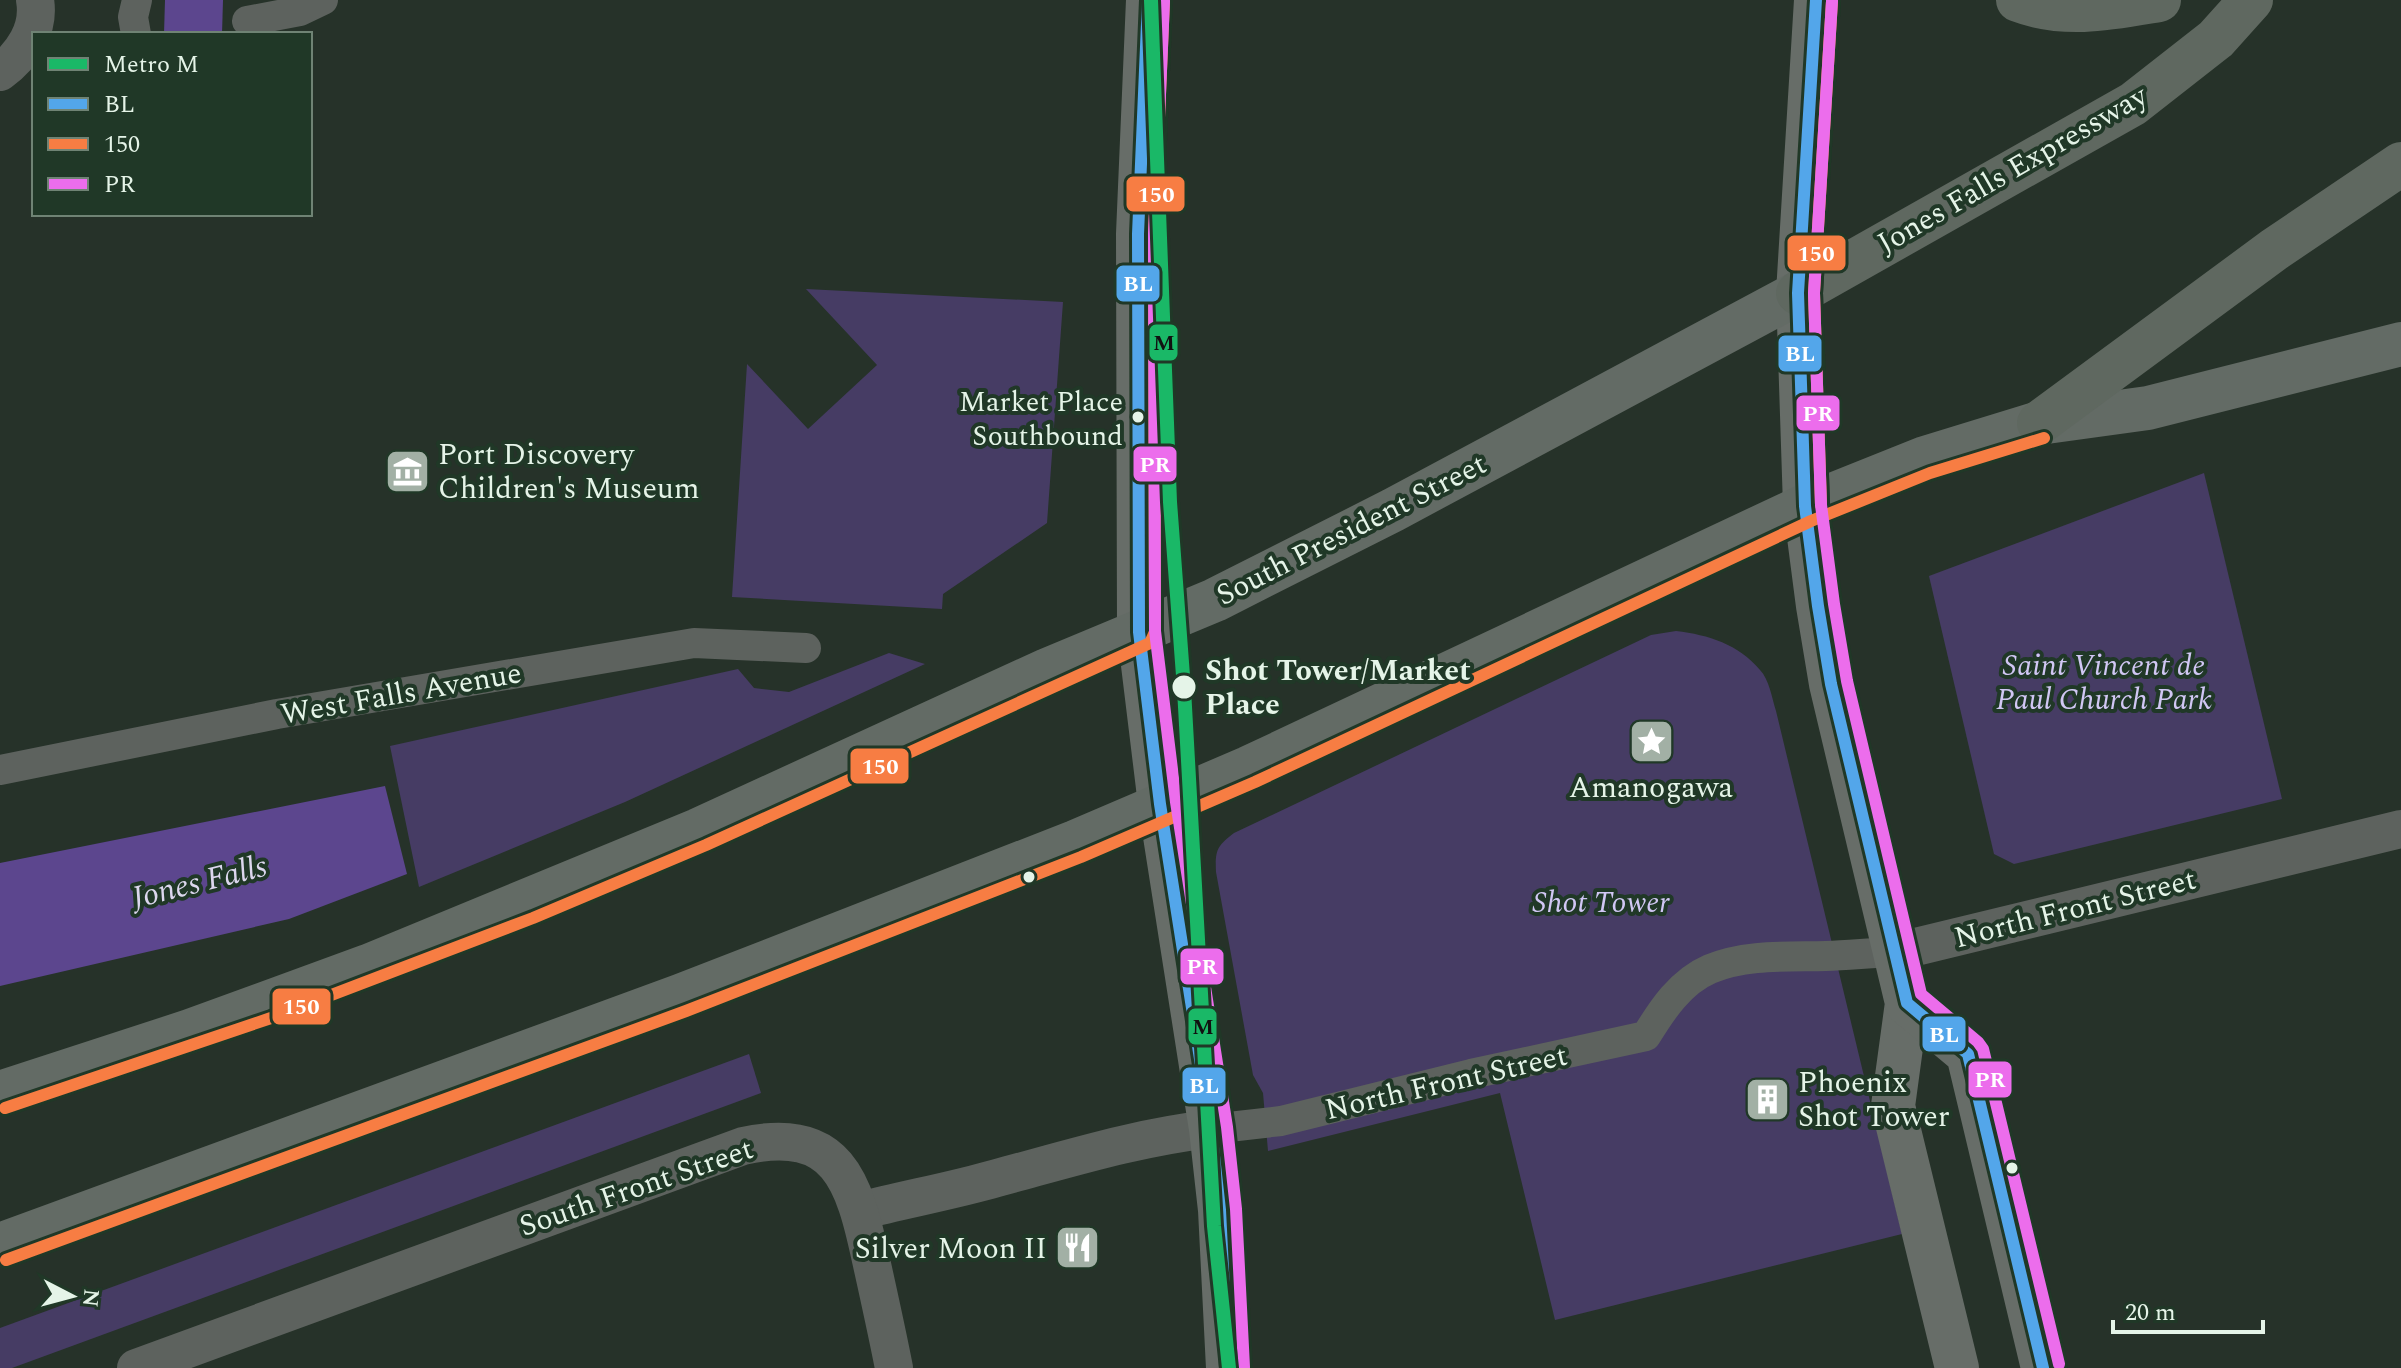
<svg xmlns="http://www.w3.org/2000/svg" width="2401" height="1368" viewBox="0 0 2401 1368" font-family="Spectral,serif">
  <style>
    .green { fill: #463c64 }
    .water { fill: #5c468e }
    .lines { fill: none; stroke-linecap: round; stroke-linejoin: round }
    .pedestrian { stroke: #5d625e; stroke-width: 30 }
    .minor { stroke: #5d625e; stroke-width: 38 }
    .secondary { stroke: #676d68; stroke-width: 44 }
    .primary { stroke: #636b65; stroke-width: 44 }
    .motorway { stroke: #5f6860; stroke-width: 44 }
    .bus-1-casing { stroke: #203827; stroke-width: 18 }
    .bus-2-casing { stroke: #203827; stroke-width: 18 }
    .bus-3-casing { stroke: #203827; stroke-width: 18 }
    .bus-1 { stroke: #53a6ea; stroke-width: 12 }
    .bus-2 { stroke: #f77d43; stroke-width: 12 }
    .bus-3 { stroke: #ec6dec; stroke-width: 12 }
    .metro-1-casing { stroke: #203827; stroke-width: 20 }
    .metro-1 { stroke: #1ab867; stroke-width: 14 }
    .bus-dot { fill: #e5f4e8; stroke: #203827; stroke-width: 3 }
    .labels { text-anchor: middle; stroke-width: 8; stroke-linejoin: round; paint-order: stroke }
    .bus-label { font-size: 28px; fill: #e5f4e8; stroke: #203827; text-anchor: end }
    .street-label { font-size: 30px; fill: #e5f4e8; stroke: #203827 }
    .poi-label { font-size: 30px; fill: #e5f4e8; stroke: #203827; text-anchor: start }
    .park-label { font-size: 30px; font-style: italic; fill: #d1c7f4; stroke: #203827 }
    .stop-label { font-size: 30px; font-weight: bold; fill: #e5f4e8; stroke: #203827; text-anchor: start }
    .water-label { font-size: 32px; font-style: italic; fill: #dcd7ee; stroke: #203827 }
    .line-badge { stroke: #203827; stroke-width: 3 }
    .badge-label { font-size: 22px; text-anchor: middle; font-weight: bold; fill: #fff }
    .pale-badge-label { font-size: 22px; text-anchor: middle; font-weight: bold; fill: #111 }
  </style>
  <rect width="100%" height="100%" fill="#263229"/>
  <!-- green -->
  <g class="green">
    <polygon points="806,289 1063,302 1047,523 943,594 942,609 732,597 747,364 808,429 877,365"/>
    <polygon points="2204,473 2282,799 2014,864 1994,854 1929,576"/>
    <path d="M1676,631C1709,635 1738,644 1760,670C1769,679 1772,698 1776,711L1902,1234L1555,1320L1500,1093L1268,1151L1263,1093L1253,1075L1216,872C1215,850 1217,846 1234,833L1651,635Z"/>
    <polygon points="889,653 925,664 625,802 419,887 390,746 738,669 754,688 789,692"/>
    <polygon points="749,1054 761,1093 12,1368 0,1368 0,1328"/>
  </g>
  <!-- water -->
  <g class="water">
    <polygon points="165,0 223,0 222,34 164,34"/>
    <polygon points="385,786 407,874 289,919 0,986 0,863"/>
  </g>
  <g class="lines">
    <!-- pedestrian -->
    <g class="pedestrian">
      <polyline points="247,21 300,11 323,0"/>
      <polyline points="136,34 133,17 137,0"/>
      <polyline points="0,770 277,714 694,643 806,648"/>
      <path d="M1211,1129L1281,1121L1471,1074L1646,1036C1662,1010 1680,982 1710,969C1746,954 1788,957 1826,956C1849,955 1872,953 1895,952"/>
    </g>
    <!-- minor -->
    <g class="minor">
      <path d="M0,72C23,55 40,29 35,0"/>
      <polyline points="1895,952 2401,829"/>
      <path d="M860,1211C906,1199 952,1191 997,1178C1068,1159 1138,1137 1211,1129"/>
      <path d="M136,1368L743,1146C838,1125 854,1181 871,1260C879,1296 887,1332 894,1368"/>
    </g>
    <!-- secondary -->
    <g class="secondary">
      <polyline points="1148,0 1138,234 1139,632 1160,804 1211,1129 1220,1210 1228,1368"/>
      <polyline points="1816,0 1798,293 1805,506 1818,606 1831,684 1907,1003 1893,1106 1957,1368"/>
      <polyline points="1907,1003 1968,1054 2043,1368"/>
    </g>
    <!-- primary -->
    <g class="primary">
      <polyline points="0,1093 190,1031 368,966 698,830 1047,670 1215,600 1393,510 1798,293"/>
      <polyline points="0,1245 680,996 1075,842 1248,768 1805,506 1925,458 2039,423 2148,408 2401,344"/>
    </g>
    <!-- motorway -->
    <g class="motorway">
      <path d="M2018,0C2065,18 2112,8 2159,0"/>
      <polyline points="1798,293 2133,104 2216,39 2251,0"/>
      <polyline points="2039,423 2275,249 2401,164"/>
    </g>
    <defs>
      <g id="bus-1">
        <polyline points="1148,0 1138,234 1139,632 1160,804 1211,1129 1220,1210 1228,1368"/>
        <polyline points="1816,0 1798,293 1805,506 1818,606 1831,684 1907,1003 1968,1054 2043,1368"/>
      </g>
      <g id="bus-2">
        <polyline points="1821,505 1814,293 1832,1"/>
        <polyline points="5,1108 271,1018 533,918 706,845 1150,643 1155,632 1154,234 1164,1"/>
        <polyline points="6,1260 686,1011 1081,857 1255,782 1811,521 1930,473 2044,438"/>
      </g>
      <g id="bus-3">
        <polyline points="1164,1 1154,234 1155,631 1176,802 1227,1127 1236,1209 1244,1367"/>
        <polyline points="1832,1 1814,293 1821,505 1834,604 1847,681 1921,994 1978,1042 1983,1049 2059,1364"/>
      </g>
    </defs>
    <!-- bus-1 casing -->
    <use href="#bus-1" class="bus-1-casing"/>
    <!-- bus-2 casing -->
    <use href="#bus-2" class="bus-2-casing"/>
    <!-- bus-3 casing -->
    <use href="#bus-3" class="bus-3-casing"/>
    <!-- bus-1 -->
    <use href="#bus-1" class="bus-1"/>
    <!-- bus-2 -->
    <use href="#bus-2" class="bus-2"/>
    <!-- bus-3 -->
    <use href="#bus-3" class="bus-3"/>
    <defs>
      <polyline id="metro-1" points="1151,0 1170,502 1184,689 1214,1226 1229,1368"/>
    </defs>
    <!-- metro-1 casing -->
    <use href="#metro-1" class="metro-1-casing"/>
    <!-- metro-1 -->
    <use href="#metro-1" class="metro-1"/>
  </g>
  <!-- icons -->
  <defs>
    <symbol id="museum-square" viewBox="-11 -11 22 22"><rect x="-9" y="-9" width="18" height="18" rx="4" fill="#a2b0a5" stroke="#203827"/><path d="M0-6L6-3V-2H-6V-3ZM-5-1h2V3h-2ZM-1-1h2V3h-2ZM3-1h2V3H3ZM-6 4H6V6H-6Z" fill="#fff"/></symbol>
    <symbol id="sight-square" viewBox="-11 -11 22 22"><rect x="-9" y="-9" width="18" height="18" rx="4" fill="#a2b0a5" stroke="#203827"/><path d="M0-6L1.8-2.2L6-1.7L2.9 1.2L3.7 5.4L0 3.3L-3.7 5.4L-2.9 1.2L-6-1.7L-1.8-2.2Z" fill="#fff"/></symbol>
    <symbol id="building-square" viewBox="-11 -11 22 22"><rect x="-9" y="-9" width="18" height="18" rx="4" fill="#a2b0a5" stroke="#203827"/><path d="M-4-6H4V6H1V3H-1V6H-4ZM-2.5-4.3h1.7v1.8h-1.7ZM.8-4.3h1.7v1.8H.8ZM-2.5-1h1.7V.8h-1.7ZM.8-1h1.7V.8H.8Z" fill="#fff"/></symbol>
    <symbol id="restaurant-square" viewBox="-11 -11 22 22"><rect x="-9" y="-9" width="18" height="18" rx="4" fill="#a2b0a5" stroke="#203827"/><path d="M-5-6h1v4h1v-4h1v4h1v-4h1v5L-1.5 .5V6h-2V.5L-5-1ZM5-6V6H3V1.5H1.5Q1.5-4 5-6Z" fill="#fff"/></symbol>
  </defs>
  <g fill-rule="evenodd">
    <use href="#museum-square" x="382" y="446" width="51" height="51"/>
    <use href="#sight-square" x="1626" y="716" width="51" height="51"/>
    <use href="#building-square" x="1742" y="1074" width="51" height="51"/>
    <use href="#restaurant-square" x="1052" y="1222" width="51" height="51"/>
  </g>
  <!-- markers -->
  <g class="bus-dot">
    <circle cx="1138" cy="417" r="7"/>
    <circle cx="1184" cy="687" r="13"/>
    <circle cx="1029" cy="877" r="7"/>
    <circle cx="2012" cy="1168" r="7"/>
  </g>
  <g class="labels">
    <!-- bus labels -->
    <g class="bus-label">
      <text x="1123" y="411">Market Place<tspan x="1123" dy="34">Southbound</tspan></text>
    </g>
    <!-- street labels -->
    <g class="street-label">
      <text transform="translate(2012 169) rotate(-30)" y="10">Jones Falls Expressway</text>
      <text transform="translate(1351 529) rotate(-27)" y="10">South President Street</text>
      <text transform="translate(401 693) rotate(-10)" y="10">West Falls Avenue</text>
      <text transform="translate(2075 908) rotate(-14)" y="10">North Front Street</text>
      <text transform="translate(1446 1082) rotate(-13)" y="10">North Front Street</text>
      <text transform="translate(636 1187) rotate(-19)" y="10">South Front Street</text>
    </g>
    <!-- poi labels -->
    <g class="poi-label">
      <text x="438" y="464">Port Discovery<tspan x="438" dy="34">Children's Museum</tspan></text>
      <text x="1651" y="797" text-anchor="middle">Amanogawa</text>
      <text x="1798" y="1092">Phoenix<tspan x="1798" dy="34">Shot Tower</tspan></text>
      <text x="1047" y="1258" text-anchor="end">Silver Moon II</text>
    </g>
    <!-- park labels -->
    <g class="park-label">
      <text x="2104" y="675">Saint Vincent de<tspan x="2104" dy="34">Paul Church Park</tspan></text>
      <text x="1601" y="912">Shot Tower</text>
    </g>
    <!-- stop labels -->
    <g class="stop-label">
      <text x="1205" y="680">Shot Tower/Market<tspan x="1205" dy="34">Place</tspan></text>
    </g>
    <!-- water labels -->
    <g class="water-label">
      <text transform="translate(199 881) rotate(-14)" y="11">Jones Falls</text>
    </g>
  </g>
  <g class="line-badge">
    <rect x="1125" y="175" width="61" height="38" rx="8" fill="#f77d43"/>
    <rect x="1786" y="234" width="61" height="38" rx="8" fill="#f77d43"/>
    <rect x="1115" y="264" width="46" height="39" rx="8" fill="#53a6ea"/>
    <rect x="1148" y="323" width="31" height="39" rx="8" fill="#1ab867"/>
    <rect x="1777" y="334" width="46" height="39" rx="8" fill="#53a6ea"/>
    <rect x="1795" y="394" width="46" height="38" rx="8" fill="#ec6dec"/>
    <rect x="1132" y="445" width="46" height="38" rx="8" fill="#ec6dec"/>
    <rect x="849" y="747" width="61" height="38" rx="8" fill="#f77d43"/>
    <rect x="1179" y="947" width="46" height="39" rx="8" fill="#ec6dec"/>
    <rect x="271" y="987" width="61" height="39" rx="8" fill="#f77d43"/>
    <rect x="1187" y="1007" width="31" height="39" rx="8" fill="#1ab867"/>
    <rect x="1921" y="1015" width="46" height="38" rx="8" fill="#53a6ea"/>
    <rect x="1967" y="1060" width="46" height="39" rx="8" fill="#ec6dec"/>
    <rect x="1181" y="1066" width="46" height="39" rx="8" fill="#53a6ea"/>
  </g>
  <g class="badge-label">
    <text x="1156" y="202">150</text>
    <text x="1816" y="261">150</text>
    <text x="1138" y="291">BL</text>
    <text x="1800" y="361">BL</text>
    <text x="1818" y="421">PR</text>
    <text x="1155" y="472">PR</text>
    <text x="880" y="774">150</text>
    <text x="1202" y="974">PR</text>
    <text x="301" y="1014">150</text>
    <text x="1944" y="1042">BL</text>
    <text x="1990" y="1087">PR</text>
    <text x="1204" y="1093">BL</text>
  </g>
  <g class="pale-badge-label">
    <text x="1164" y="350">M</text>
    <text x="1203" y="1034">M</text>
  </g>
  <!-- legend -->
  <rect x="32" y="32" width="280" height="184" fill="#203827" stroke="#6f8374" stroke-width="2"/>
  <rect x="48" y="58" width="40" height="12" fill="#1ab867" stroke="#6f8374" stroke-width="2"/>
  <text x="104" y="72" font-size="24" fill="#e5f4e8">Metro M</text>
  <rect x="48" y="98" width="40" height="12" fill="#53a6ea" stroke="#6f8374" stroke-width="2"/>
  <text x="104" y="112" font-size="24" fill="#e5f4e8">BL</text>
  <rect x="48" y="138" width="40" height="12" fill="#f77d43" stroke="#6f8374" stroke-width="2"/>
  <text x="104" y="152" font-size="24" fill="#e5f4e8">150</text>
  <rect x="48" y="178" width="40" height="12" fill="#ec6dec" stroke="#6f8374" stroke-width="2"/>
  <text x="104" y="192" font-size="24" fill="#e5f4e8">PR</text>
  <!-- north arrow -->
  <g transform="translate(72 1296) rotate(96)" stroke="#203827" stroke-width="6" paint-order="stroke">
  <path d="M0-6L14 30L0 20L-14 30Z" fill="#e5f4e8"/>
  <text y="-12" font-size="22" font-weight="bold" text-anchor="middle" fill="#e5f4e8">N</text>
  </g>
  <!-- scale -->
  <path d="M2113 1320v12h150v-12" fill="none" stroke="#e5f4e8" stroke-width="4"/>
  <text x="2125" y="1320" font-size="24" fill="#e5f4e8" stroke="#203827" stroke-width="6" paint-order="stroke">20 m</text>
</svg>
